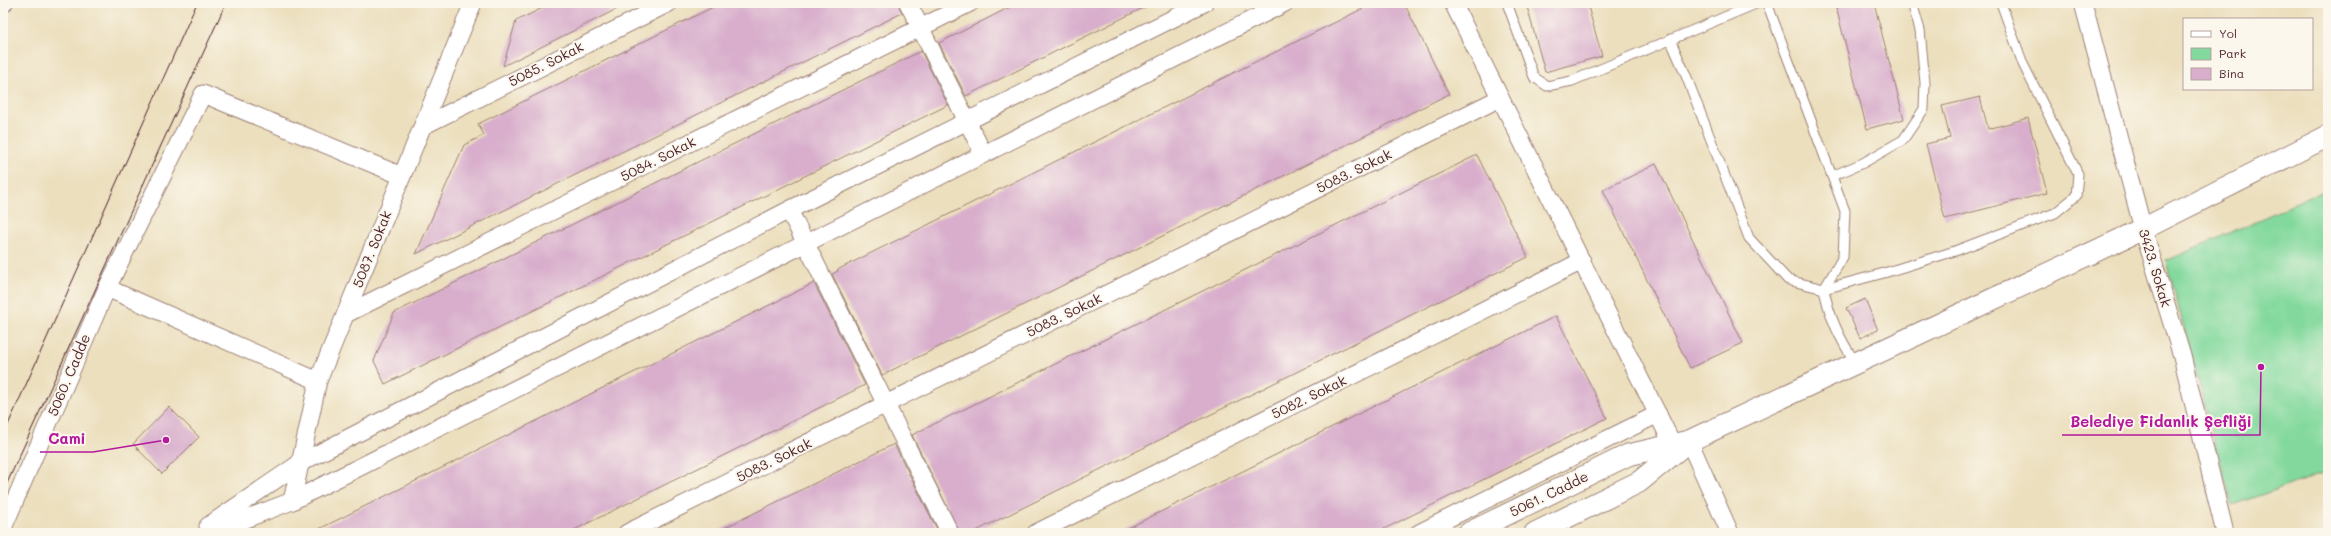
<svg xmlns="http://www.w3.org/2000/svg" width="2331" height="536" viewBox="0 0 2331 536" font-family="Mali,sans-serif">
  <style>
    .green { fill: #83d99d; stroke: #667c64 }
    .building { fill: #d8aecc }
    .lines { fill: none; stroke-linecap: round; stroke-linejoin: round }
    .service-casing { stroke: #9b7f74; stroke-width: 11 }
    .minor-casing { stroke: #9b7f74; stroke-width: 19 }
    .tertiary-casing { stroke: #9b7f74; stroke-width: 23 }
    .service { stroke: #fff; stroke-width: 9 }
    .minor { stroke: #fff; stroke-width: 17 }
    .tertiary { stroke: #fff; stroke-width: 21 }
    .tram { stroke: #4a1f2b; stroke-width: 1 }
    .labels { text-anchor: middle; stroke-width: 4; stroke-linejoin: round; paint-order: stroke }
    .street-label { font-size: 14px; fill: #4a1f2b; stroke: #fbf7ec }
    .leader { fill: none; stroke: #b5179e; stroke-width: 1.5 }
    .callout-dot { fill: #b5179e; stroke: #fbf7ec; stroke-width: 1.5 }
    .callout-label { font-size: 15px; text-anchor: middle; font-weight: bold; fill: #b5179e; stroke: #fbf7ec; stroke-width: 4; stroke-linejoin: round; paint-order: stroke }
  </style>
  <rect width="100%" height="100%" fill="#fbf7ec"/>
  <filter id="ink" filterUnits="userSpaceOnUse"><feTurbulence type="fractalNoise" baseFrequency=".025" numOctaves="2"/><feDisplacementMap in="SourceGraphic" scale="8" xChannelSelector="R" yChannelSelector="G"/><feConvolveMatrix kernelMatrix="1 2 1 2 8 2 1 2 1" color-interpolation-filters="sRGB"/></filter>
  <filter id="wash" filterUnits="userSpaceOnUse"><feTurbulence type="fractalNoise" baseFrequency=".012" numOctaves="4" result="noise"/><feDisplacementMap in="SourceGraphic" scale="16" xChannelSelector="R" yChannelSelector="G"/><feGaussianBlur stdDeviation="0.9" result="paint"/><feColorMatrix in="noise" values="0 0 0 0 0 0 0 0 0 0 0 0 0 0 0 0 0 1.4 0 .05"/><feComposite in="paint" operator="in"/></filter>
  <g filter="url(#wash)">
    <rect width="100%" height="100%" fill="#ecdfbe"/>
    <!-- green -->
    <polygon class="green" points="2328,189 2328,472 2232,505 2166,261"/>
    <g id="blocks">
      <!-- building -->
      <g class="building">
        <polygon points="553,3 629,3 503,66 516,21"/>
        <polygon points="721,3 898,3 902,13 416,254 464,145 484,135 478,124"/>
        <polygon points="1018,3 1153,3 966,96 939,43"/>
        <polygon points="1374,3 1404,3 1449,94 882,375 832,274 838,271 837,270"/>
        <polygon points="1526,3 1587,3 1602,56 1545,72"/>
        <polygon points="1835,3 1874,3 1904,119 1867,129"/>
        <polygon points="921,51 948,105 385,384 374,361 394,313"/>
        <polygon points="1980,97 1988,129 2028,118 2047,193 1945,219 1926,144 1950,138 1942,106"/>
        <polygon points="1477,155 1528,257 972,533 960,533 912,435"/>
        <polygon points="1656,164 1743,343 1690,368 1603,190"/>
        <polygon points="814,283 865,385 568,533 311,533"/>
        <polygon points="1865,299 1878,330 1860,338 1846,308"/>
        <polygon points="1556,316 1607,418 1376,533 1118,533"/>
        <polygon points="169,407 199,437 162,474 133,444"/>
        <polygon points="894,444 939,533 714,533"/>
      </g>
    </g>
  </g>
  <g filter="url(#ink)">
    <use href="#blocks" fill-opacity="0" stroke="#9b7f74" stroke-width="1"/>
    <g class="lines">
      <defs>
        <g id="service">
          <polyline points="1507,3 1534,77 1547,86 1572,81 1758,3"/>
          <path d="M1767,3L1845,211L1843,257L1824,289C1829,317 1840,340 1856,363"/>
          <polyline points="1670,39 1685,73 1749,238 1788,280 1824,289 1884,273 1955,251 2055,213 2076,196 2078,174 2023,64 2001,3"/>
          <polyline points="1832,176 1863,163 1903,140 1924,109 1925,83 1920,30 1912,3"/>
        </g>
        <g id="minor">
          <polyline points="908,3 983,153"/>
          <polyline points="1453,3 1673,445"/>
          <polyline points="2083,3 2143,229 2182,356 2225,533"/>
          <polyline points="3,4 4,3"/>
          <polyline points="423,126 669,3"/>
          <polyline points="789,210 950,533"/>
          <polyline points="107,288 318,381"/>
          <polyline points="346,314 970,3"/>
          <polyline points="1689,441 1730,533"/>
          <polyline points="292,501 318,381 473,3"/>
          <polyline points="208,526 300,463 789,210 1204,3"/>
          <polyline points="3,528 107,288 203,94 402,176"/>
          <polyline points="209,533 292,501 1285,3"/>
          <polyline points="627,533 1500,98"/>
          <polyline points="1036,533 1582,261"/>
          <polyline points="1419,533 1658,414"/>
        </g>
        <g id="tertiary">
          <polyline points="1469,533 1628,455 1689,441 2143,229 2328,136"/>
          <polyline points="1535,533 1639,482 1685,444"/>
        </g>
      </defs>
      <!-- service casing -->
      <use href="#service" class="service-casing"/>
      <!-- minor casing -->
      <use href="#minor" class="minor-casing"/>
      <!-- tertiary casing -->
      <use href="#tertiary" class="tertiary-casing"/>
      <!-- service -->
      <use href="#service" class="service"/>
      <!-- minor -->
      <use href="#minor" class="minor"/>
      <!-- tertiary -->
      <use href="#tertiary" class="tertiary"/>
      <!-- tram -->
      <g class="tram">
        <polyline points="3,436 197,3"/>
        <polyline points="3,492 226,3"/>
      </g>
    </g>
  </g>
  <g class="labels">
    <!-- street labels -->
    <g class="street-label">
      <text transform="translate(546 64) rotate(-27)" y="5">5085. Sokak</text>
      <text transform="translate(658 159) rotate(-27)" y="5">5084. Sokak</text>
      <text transform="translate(1354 171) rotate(-26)" y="5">5083. Sokak</text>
      <text transform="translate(372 249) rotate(-68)" y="5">5087. Sokak</text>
      <text transform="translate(2155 268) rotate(73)" y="5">3423. Sokak</text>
      <text transform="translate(1064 315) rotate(-26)" y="5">5083. Sokak</text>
      <text transform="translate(69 375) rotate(-67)" y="5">5060. Cadde</text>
      <text transform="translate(1309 397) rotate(-26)" y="5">5082. Sokak</text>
      <text transform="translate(774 460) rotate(-26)" y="5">5083. Sokak</text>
      <text transform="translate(1549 494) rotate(-26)" y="5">5061. Cadde</text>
    </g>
  </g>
  <!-- callouts -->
  <path class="leader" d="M2261 367L2260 435H2062M166 440L93 452H40"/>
  <g class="callout-dot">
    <circle cx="2261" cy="367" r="4"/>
    <circle cx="166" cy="440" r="4"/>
  </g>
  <g class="callout-label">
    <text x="2161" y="427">Belediye Fidanlık Şefliği</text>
    <text x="67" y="444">Cami</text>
  </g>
  <!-- margin -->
  <rect width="2331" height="536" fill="none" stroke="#fbf7ec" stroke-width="16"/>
  <!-- legend -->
  <rect x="2183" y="18" width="130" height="72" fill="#fbf7ec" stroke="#b4a19f"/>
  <rect x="2191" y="31" width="20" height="6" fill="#ffffff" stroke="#b4a19f"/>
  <text x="2219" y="38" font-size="12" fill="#4a1f2b">Yol</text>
  <rect x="2191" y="48" width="20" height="12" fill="#83d99d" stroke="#b4a19f"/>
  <text x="2219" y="58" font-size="12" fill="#4a1f2b">Park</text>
  <rect x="2191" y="68" width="20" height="12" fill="#d8aecc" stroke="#b4a19f"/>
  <text x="2219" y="78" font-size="12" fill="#4a1f2b">Bina</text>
</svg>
